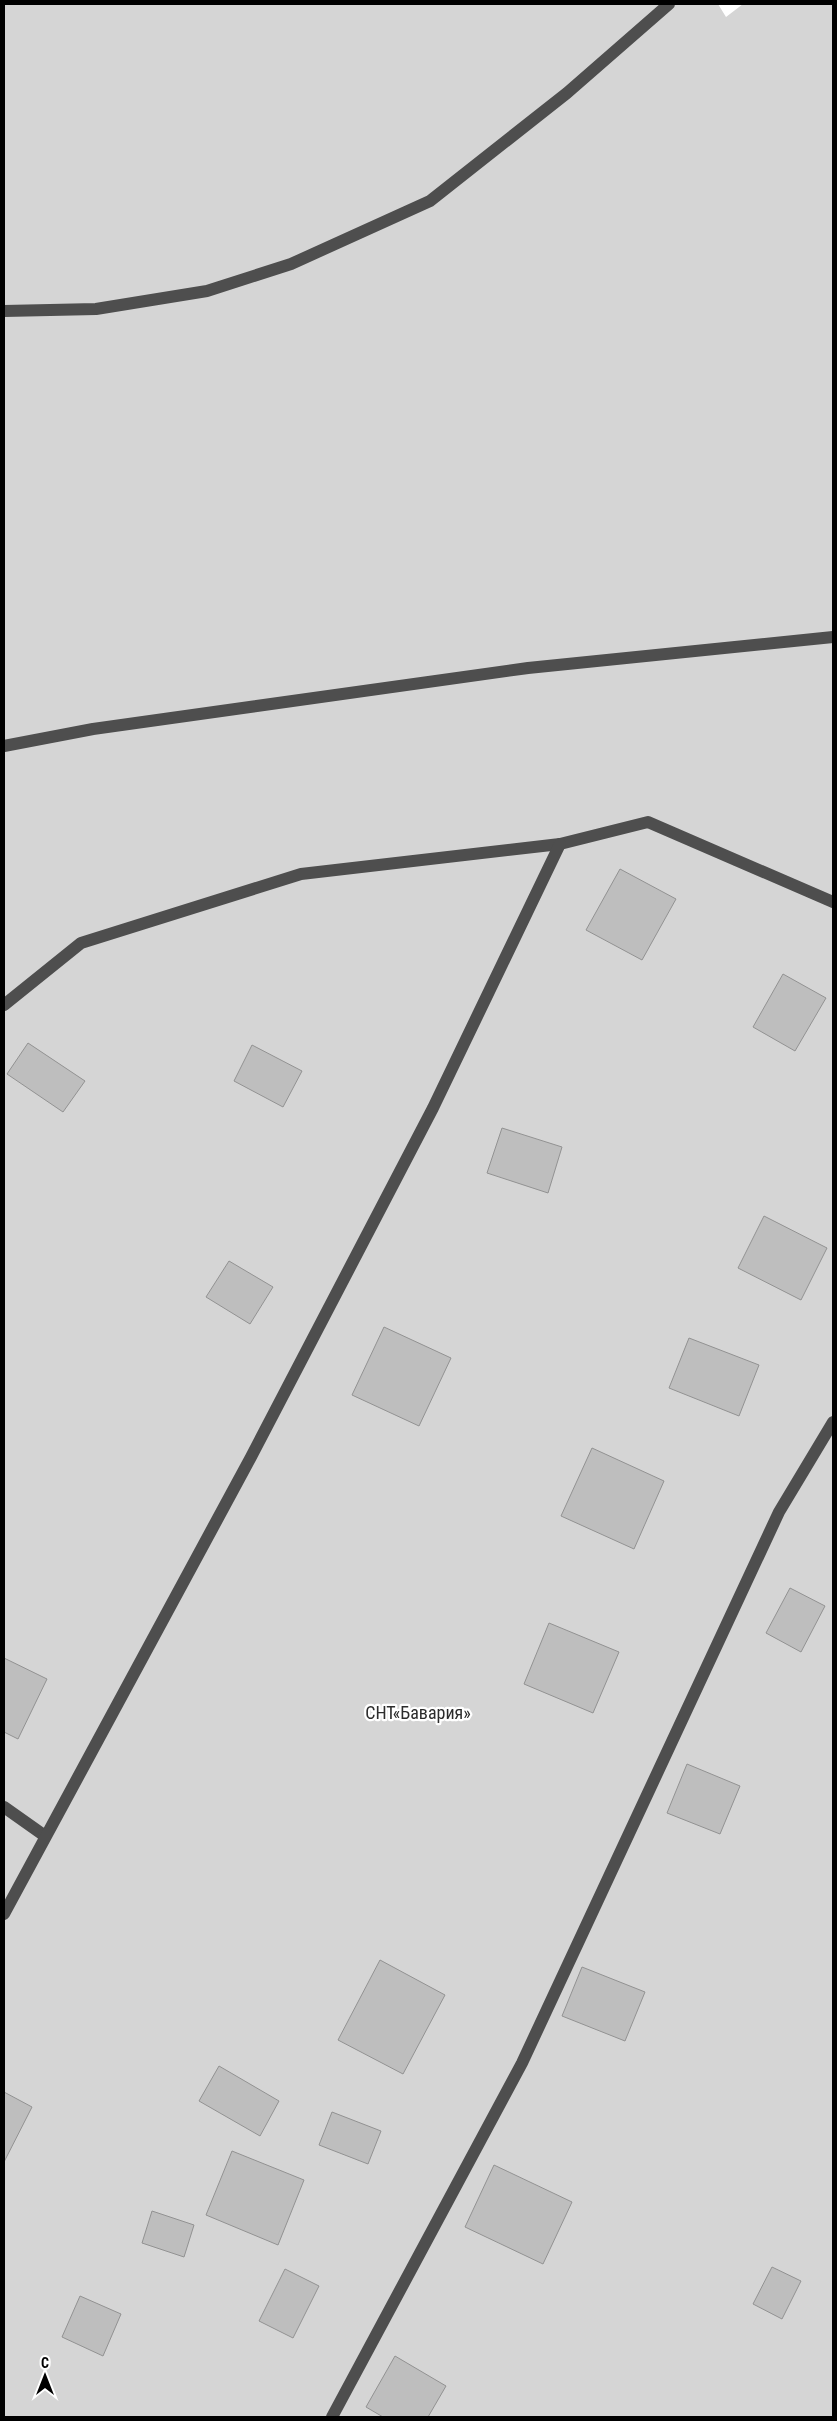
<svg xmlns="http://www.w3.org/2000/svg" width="837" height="2421" viewBox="0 0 837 2421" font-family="'Roboto Condensed',sans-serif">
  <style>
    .green { fill: #d5d5d5 }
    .building { fill: #bebebe; stroke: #929292 }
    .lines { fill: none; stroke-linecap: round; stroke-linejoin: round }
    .minor { stroke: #4e4e4e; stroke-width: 12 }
    .labels { text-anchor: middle; stroke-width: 4.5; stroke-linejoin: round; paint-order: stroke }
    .park-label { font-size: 18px; fill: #2c2c2c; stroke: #fff }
  </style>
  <rect width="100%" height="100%" fill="#fff"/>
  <!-- green -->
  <polygon class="green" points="4,4 718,4 726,17 743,4 833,4 833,2417 4,2417"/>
  <!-- building -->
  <g class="building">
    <polygon points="620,869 676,899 642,960 586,930"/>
    <polygon points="783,974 826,998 795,1051 753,1027"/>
    <polygon points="28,1043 85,1081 63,1112 7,1074"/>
    <polygon points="252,1045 302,1071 283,1107 234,1081"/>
    <polygon points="502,1128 562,1147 548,1193 487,1173"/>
    <polygon points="764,1216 827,1248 801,1300 738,1268"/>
    <polygon points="229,1261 273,1287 250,1324 206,1297"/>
    <polygon points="384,1327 451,1358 419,1426 352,1395"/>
    <polygon points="689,1338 759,1365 739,1416 669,1388"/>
    <polygon points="592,1448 664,1481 634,1549 561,1516"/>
    <polygon points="790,1588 825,1606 801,1652 766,1633"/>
    <polygon points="549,1623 619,1652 593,1713 524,1684"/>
    <polygon points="4,1658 47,1679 18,1739 4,1732"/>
    <polygon points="687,1764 740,1786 720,1834 667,1813"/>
    <polygon points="380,1960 445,1995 403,2074 338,2040"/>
    <polygon points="582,1967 645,1992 625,2041 562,2016"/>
    <polygon points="219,2066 279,2101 260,2136 199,2101"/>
    <polygon points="4,2092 32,2107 4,2162"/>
    <polygon points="332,2112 381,2131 368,2164 319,2145"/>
    <polygon points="232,2151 304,2180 278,2245 206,2215"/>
    <polygon points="494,2165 572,2202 543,2264 465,2227"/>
    <polygon points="152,2211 194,2225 184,2257 142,2243"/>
    <polygon points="772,2267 801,2281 782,2319 753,2304"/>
    <polygon points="285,2269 319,2286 293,2338 259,2321"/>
    <polygon points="80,2296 121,2314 103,2356 62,2337"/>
    <polygon points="395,2356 446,2386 428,2417 383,2417 366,2407"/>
  </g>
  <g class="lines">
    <!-- minor -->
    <g class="minor">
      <polyline points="4,311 96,309 207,291 291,264 430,201 567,93 669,4"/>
      <polyline points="4,746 93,729 528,668 833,637"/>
      <polyline points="4,1005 81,943 301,874 560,844 648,822 833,902"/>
      <polyline points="4,1807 45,1836"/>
      <polyline points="4,1914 251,1457 433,1108 560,844"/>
      <polyline points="332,2417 522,2063 779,1512 833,1422"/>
    </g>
  </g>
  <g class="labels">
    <!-- park labels -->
    <g class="park-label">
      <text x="418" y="1719">СНТ«Бавария»</text>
    </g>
  </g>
  <!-- border -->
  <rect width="837" height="2421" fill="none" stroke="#000000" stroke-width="10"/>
  <!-- north arrow -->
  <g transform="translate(45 2376)" stroke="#ffffff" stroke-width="4" paint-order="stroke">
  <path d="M0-4L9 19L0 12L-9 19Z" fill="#000000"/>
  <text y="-8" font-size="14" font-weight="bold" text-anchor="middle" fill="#000000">С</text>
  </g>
</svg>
